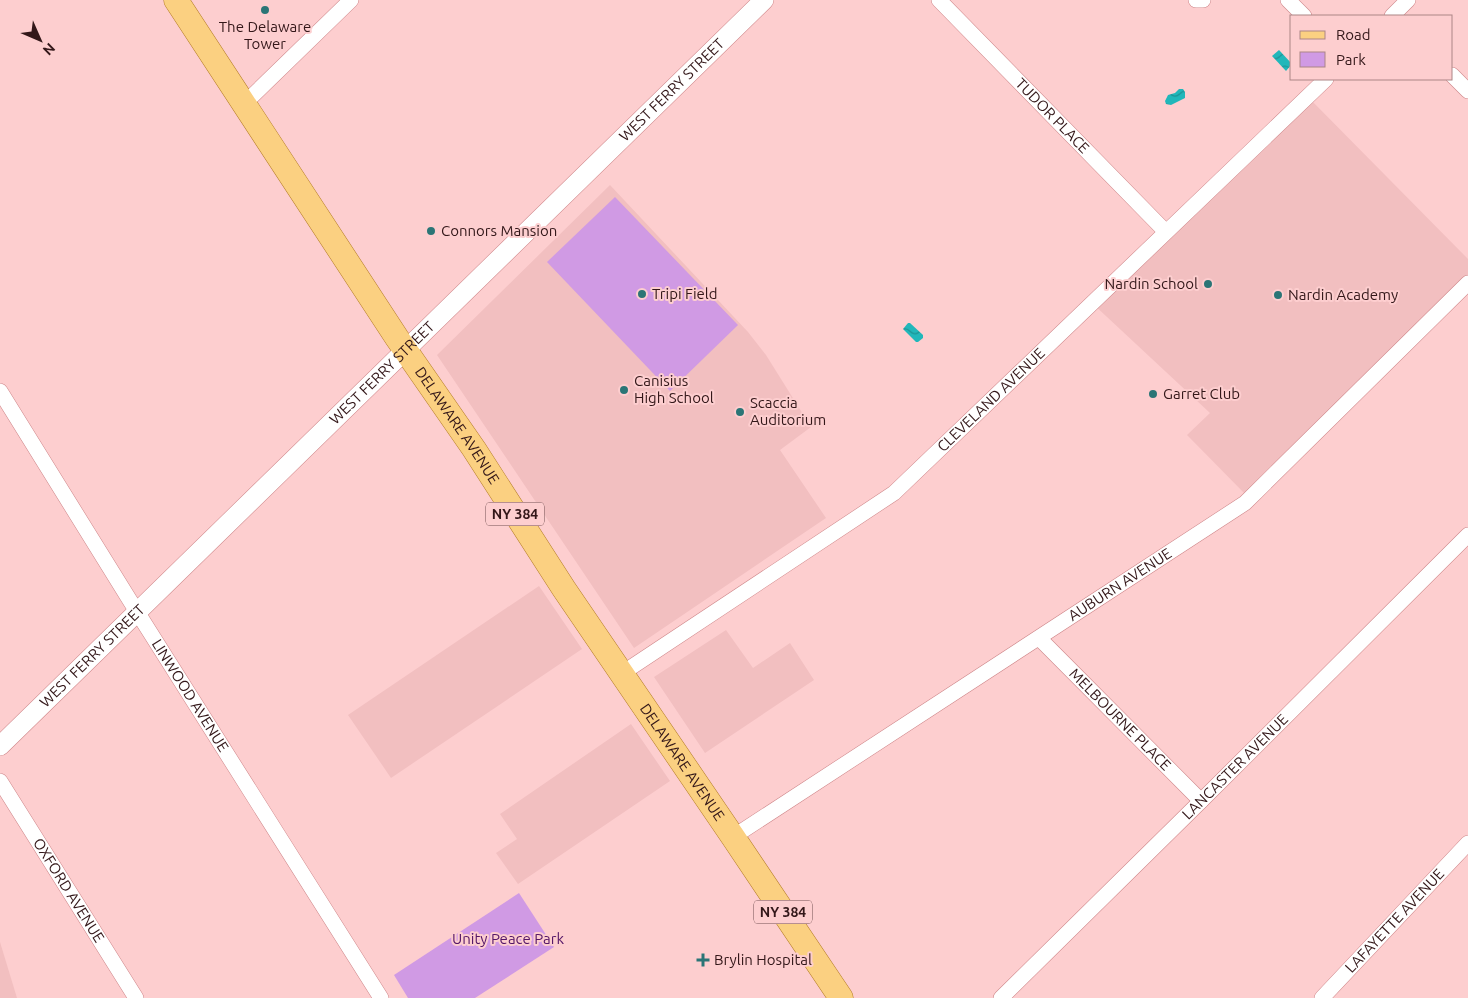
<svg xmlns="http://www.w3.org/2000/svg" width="1468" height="998" viewBox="0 0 1468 998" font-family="Ubuntu,sans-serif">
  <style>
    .built { fill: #f2bfc0 }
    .park { fill: #d09ae4 }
    .water { fill: url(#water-waves) }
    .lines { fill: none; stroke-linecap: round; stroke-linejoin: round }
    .minor-casing { stroke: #ce8689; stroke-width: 16 }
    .tertiary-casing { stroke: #ce8689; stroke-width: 20 }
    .primary-casing { stroke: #b37b26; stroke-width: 25 }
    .minor { stroke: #fff; stroke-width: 15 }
    .tertiary { stroke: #fff; stroke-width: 19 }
    .primary { stroke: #fbd081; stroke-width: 24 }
    .poi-dot { fill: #2b7576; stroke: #fdcecf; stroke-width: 2 }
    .labels { text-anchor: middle; stroke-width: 4; stroke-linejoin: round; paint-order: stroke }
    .shield { fill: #fdcecf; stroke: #704e50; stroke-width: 1 }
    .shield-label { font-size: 14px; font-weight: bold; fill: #331719 }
    .poi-label { font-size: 15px; fill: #331719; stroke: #fdcecf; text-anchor: start }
    .street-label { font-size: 15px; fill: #331719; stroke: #fdcecf }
    .park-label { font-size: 15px; fill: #541667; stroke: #fdcecf }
  </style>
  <defs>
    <pattern id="water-waves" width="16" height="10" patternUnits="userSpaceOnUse" patternTransform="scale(1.25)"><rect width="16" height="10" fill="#21b7ba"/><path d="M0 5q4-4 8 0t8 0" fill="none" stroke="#1d9496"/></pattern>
  </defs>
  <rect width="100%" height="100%" fill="#fdcecf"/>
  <!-- built -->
  <g class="built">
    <polygon points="1307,96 1468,259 1468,283 1250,499 1187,435 1210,413 1092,303"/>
    <polygon points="610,185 748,332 766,355 811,427 780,450 826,518 634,648 437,355"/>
    <polygon points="539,586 582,649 391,778 348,715"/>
    <polygon points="726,630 753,668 790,643 814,680 705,753 654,677"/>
    <polygon points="631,724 670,781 518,884 496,853 517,839 500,814"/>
    <polygon points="0,942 17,998 0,998"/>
  </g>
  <!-- park -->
  <g class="park">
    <polygon points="615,197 738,325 670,391 547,262"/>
    <polygon points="519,893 554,947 475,998 408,998 394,975"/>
  </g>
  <!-- water -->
  <g class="water">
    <polygon points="1279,50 1292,64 1286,71 1272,56"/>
    <polygon points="1179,89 1183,89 1185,92 1185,98 1171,105 1166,104 1165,101 1168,95 1175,93"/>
    <polygon points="908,323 910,323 923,335 923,338 918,342 916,342 903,329"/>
  </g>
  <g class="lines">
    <defs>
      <g id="minor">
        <path id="s1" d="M939,0L1166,232"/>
        <polyline points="1196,0 1203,0"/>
        <polyline points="1288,0 1304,16"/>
        <polyline points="1392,16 1408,0"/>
        <polyline points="1452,75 1468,91"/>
        <polyline points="244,104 351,0"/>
        <path id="s2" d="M0,391L129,599L381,998"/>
        <path id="s3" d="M1039,638L1201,801"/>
        <path id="s4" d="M621,674L894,493L1326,79"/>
        <path id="s5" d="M0,781L136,998"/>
        <path id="s6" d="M733,837L1245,503L1468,283"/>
        <path id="s7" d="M1001,998L1201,801L1468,535"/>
        <path id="s8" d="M1322,998L1468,843"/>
      </g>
      <g id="tertiary">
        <path id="s9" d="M0,746L764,0"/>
      </g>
      <g id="primary">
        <path id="s10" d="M176,0L397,338L474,449L564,589L733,837L841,998"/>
      </g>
    </defs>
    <!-- minor casing -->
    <use href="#minor" class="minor-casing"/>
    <!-- tertiary casing -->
    <use href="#tertiary" class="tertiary-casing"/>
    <!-- primary casing -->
    <use href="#primary" class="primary-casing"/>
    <!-- minor -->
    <use href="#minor" class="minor"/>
    <!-- tertiary -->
    <use href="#tertiary" class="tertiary"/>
    <!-- primary -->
    <use href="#primary" class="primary"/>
  </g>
  <!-- markers -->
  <g class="poi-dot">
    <circle cx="265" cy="10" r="5"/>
    <circle cx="431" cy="231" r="5"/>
    <circle cx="1208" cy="284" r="5"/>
    <circle cx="642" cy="294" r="5"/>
    <circle cx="1278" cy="295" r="5"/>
    <circle cx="624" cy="390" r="5"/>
    <circle cx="1153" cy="394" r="5"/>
    <circle cx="740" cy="412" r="5"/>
    <path d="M700.5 952.5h5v5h5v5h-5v5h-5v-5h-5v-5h5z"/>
  </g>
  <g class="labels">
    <!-- shield labels -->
    <g class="shield">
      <rect x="486" y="502.5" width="58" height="23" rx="4"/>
      <rect x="754" y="900.5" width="58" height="23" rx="4"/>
    </g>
    <g class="shield-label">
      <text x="515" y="519">NY 384</text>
      <text x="783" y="917">NY 384</text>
    </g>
    <!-- poi labels -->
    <g class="poi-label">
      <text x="265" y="32" text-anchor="middle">The Delaware<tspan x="265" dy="17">Tower</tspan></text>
      <text x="441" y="236">Connors Mansion</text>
      <text x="1198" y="289" text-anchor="end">Nardin School</text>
      <text x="652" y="299">Tripi Field</text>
      <text x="1288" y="300">Nardin Academy</text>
      <text x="634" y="386">Canisius<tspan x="634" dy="17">High School</tspan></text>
      <text x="1163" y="399">Garret Club</text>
      <text x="750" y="408">Scaccia<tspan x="750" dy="17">Auditorium</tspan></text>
      <text x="714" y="965">Brylin Hospital</text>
    </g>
    <!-- street labels -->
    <g class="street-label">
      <text dy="5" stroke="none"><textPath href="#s9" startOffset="939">WEST FERRY STREET</textPath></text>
      <text dy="5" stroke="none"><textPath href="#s1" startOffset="162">TUDOR PLACE</textPath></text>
      <text dy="5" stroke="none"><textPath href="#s9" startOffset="534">WEST FERRY STREET</textPath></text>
      <text dy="5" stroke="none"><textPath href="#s4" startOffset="462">CLEVELAND AVENUE</textPath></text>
      <text dy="5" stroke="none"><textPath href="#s10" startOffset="510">DELAWARE AVENUE</textPath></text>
      <text dy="5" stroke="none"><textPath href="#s6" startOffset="462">AUBURN AVENUE</textPath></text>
      <text dy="5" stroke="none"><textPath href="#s9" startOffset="129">WEST FERRY STREET</textPath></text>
      <text dy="5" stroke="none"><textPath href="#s2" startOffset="359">LINWOOD AVENUE</textPath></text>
      <text dy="5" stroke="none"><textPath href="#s3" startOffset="115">MELBOURNE PLACE</textPath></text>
      <text dy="5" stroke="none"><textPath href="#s10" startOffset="915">DELAWARE AVENUE</textPath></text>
      <text dy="5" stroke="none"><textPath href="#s7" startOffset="329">LANCASTER AVENUE</textPath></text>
      <text dy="5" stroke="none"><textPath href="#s5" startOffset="129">OXFORD AVENUE</textPath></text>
      <text dy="5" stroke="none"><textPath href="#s8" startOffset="106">LAFAYETTE AVENUE</textPath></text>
    </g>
    <!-- park labels -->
    <g class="park-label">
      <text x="508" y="944">Unity Peace Park</text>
    </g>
  </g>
  <!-- legend -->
  <rect x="1290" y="15" width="162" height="65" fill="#fdcecf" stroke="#ac8586"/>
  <rect x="1300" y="31" width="25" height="8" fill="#fbd081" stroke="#ac8586"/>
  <text x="1336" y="40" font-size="15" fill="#331719">Road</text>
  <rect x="1300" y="52" width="25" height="15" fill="#d09ae4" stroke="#ac8586"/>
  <text x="1336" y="65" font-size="15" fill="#331719">Park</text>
  <!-- north arrow -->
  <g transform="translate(40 40) rotate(135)" stroke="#fdcecf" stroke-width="4" paint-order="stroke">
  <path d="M0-4L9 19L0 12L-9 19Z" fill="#331719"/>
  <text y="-8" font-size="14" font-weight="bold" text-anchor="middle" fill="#331719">N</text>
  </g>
</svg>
